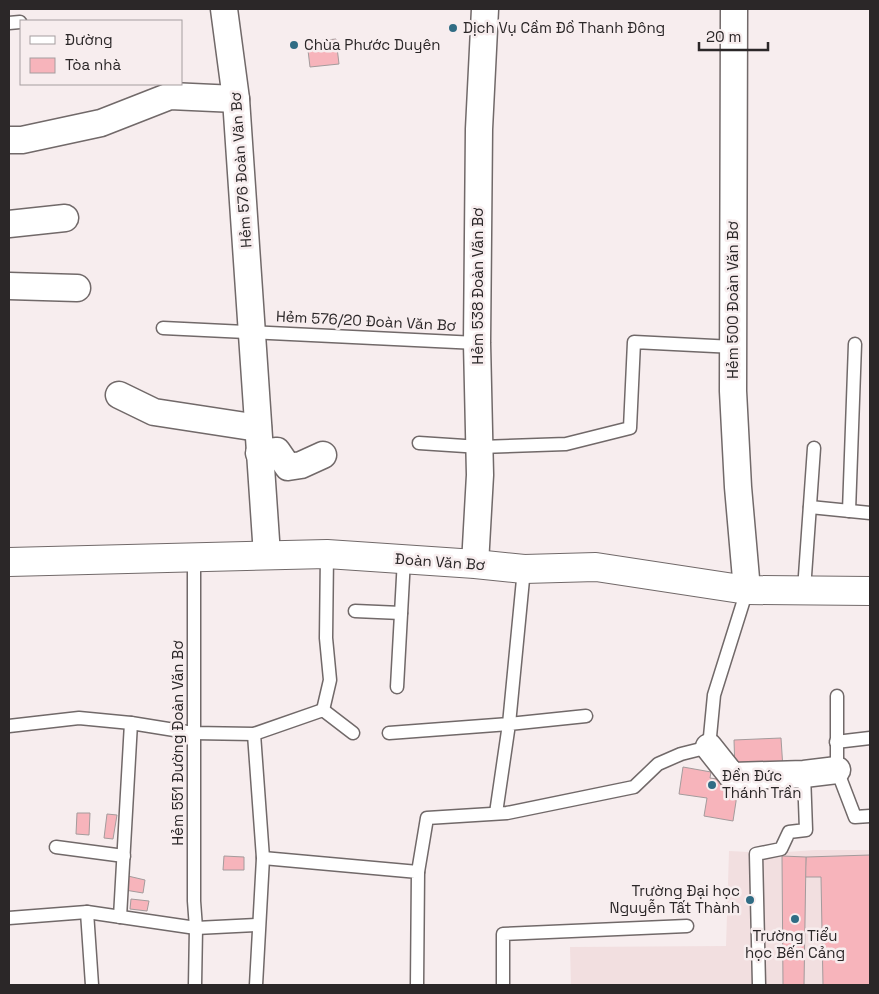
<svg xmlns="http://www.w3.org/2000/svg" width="879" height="994" viewBox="0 0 879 994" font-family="'Space Grotesk',sans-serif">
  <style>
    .built { fill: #f2dfe0 }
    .building { fill: #f7b4bb; stroke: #a49b9c }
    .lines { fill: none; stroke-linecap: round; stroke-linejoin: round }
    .service-casing { stroke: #716969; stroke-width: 15 }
    .minor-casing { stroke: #716969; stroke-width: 29 }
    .tertiary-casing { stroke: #716969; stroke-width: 30 }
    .service { stroke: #fff; stroke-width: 12 }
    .minor { stroke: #fff; stroke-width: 26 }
    .tertiary { stroke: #fff; stroke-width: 28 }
    .poi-dot { fill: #306c84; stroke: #f7edee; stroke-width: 2 }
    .labels { text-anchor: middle; stroke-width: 5; stroke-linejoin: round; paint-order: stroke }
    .poi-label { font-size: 15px; fill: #2b2728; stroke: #f7edee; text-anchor: start }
    .street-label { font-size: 15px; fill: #2b2728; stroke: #f7edee }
  </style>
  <rect width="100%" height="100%" fill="#f7edee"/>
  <!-- built -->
  <polygon class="built" points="815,850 870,850 870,985 571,985 570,947 726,946 729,851 772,853"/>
  <!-- building -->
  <g class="building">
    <polygon points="336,39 339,64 310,67 307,42"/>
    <polygon points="781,738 783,769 735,771 734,740"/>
    <polygon points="683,767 711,772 710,778 739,782 733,821 704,816 707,798 679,794"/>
    <polygon points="77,813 90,813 89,835 76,834"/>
    <polygon points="107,814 117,815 113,839 104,838"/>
    <polygon points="870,855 870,985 823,985 821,877 805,877 806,857"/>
    <polygon points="224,856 244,857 244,870 223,870"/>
    <polygon points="782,856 806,857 804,985 783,985"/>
    <polygon points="128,876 145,880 143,893 125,890"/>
    <polygon points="131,899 149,901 147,911 130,909"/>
  </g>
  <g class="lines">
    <defs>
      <g id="service">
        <polyline points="9,23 20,22"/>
        <polyline points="163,328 477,343"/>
        <polyline points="419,443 480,447 566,444 630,428 634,342 734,347"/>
        <polyline points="810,507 870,513"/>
        <polyline points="849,511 855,344"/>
        <polyline points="194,557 194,901 196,928 195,985"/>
        <polyline points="804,590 814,448"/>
        <polyline points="355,611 401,613"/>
        <polyline points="397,687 404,559"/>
        <polyline points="837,696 837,770 855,817 870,816"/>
        <polyline points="323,710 330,680 326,638 327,554"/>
        <polyline points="9,726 79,718 131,723 193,733 254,734 323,710 353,733"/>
        <polyline points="389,733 509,724 524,569"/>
        <polyline points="254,734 263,858 256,985"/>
        <polyline points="836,742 870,738"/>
        <polyline points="496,813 509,724 586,716"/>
        <polyline points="56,847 124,856"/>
        <polyline points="263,858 418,872 417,985"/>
        <polyline points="418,872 427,818 507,813 634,787 658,764 681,754 709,747 714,695 747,590"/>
        <polyline points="87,912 92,985"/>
        <polyline points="120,917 131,723"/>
        <polyline points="9,918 87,912 196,928 258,925"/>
        <polyline points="503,985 503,934 687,926"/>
        <polyline points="759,985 756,854 781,849 789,832 806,830 804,774"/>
      </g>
      <g id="minor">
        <polyline points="224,9 236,99 267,555"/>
        <polyline points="734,9 733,391 738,487 747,590"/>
        <polyline points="9,140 22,140 101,123 170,96 236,99"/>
        <polyline points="9,224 65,218"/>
        <polyline points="9,286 77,288"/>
        <polyline points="119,395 154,412 258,428"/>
        <polyline points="259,453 277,451 288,467 301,465 323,455"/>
        <polyline points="475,564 480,475 477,343 479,129 485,9"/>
        <polyline points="709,747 732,776 804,774 837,770"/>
      </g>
      <polyline id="tertiary" points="9,562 327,554 475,564 524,569 596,567 747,590 870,591"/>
    </defs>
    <!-- service casing -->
    <use href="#service" class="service-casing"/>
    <!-- minor casing -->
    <use href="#minor" class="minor-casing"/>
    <!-- tertiary casing -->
    <use href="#tertiary" class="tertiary-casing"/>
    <!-- service -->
    <use href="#service" class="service"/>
    <!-- minor -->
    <use href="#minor" class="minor"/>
    <!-- tertiary -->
    <use href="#tertiary" class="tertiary"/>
  </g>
  <!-- markers -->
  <g class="poi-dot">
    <circle cx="453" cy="28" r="5"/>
    <circle cx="294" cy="45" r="5"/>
    <circle cx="712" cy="785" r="5"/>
    <circle cx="750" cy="900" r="5"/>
    <circle cx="795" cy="919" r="5"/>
  </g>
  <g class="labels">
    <!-- poi labels -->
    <g class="poi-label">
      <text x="463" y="33">Dịch Vụ Cầm Đồ Thanh Đông</text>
      <text x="304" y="50">Chùa Phước Duyên</text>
      <text x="722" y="781">Đền Đức<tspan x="722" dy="17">Thánh Trần</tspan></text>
      <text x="740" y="896" text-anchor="end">Trường Đại học<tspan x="740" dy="17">Nguyễn Tất Thành</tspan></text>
      <text x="795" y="941" text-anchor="middle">Trường Tiểu<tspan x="795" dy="17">học Bến Cảng</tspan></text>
    </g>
    <!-- street labels -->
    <g class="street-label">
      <text transform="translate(241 170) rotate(-94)" y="5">Hẻm 576 Đoàn Văn Bơ</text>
      <text transform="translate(478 286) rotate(-90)" y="5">Hẻm 538 Đoàn Văn Bơ</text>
      <text transform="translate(733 300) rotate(-90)" y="5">Hẻm 500 Đoàn Văn Bơ</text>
      <text transform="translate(366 321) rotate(3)" y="5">Hẻm 576/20 Đoàn Văn Bơ</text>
      <text transform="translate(440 562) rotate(4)" y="5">Đoàn Văn Bơ</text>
      <text transform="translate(178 743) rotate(-90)" y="5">Hẻm 551 Đường Đoàn Văn Bơ</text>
    </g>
  </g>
  <!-- border -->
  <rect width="879" height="994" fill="none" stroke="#2b2728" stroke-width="20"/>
  <!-- legend -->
  <rect x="20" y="20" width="162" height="65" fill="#f7edee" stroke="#a59e9f"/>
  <rect x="30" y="36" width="25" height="8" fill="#ffffff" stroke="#a59e9f"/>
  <text x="65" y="45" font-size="15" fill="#2b2728">Đường</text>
  <rect x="30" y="58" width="25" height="15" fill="#f7b4bb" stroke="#a59e9f"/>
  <text x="65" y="70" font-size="15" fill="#2b2728">Tòa nhà</text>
  <!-- scale -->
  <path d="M699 42v8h69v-8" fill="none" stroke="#2b2728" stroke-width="2.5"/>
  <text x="706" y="42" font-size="15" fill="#2b2728" stroke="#f7edee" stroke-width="4" paint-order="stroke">20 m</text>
</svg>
